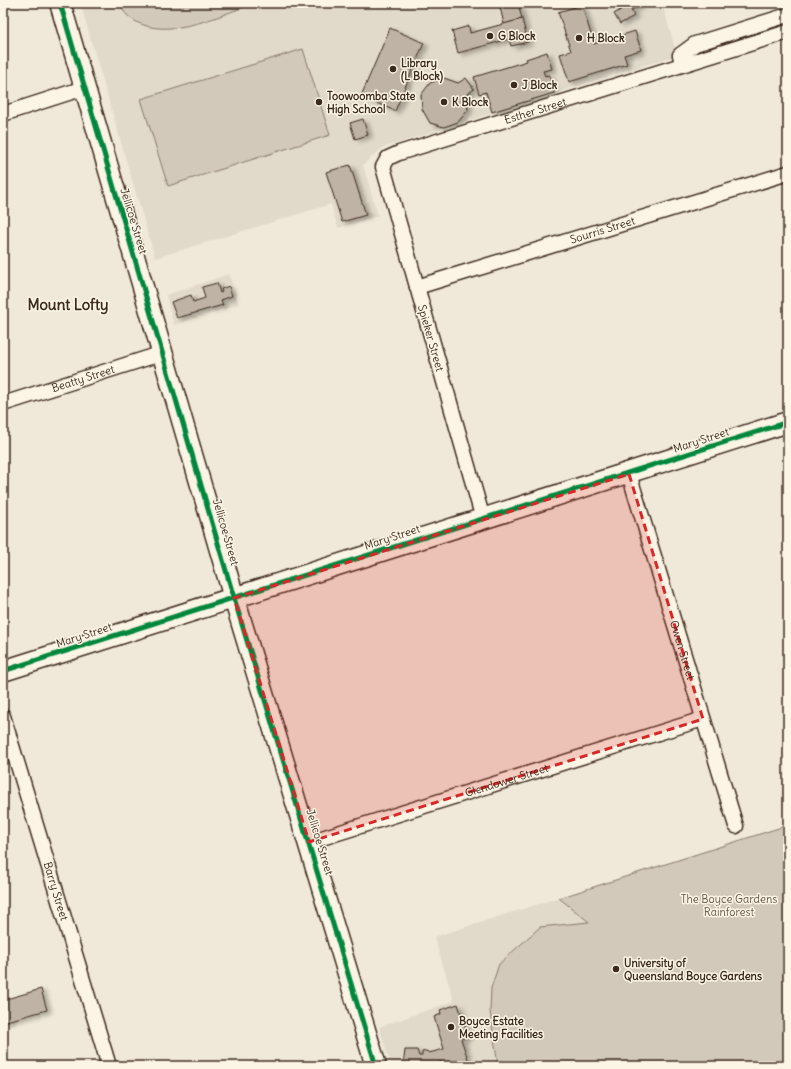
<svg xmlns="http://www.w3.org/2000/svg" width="791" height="1069" viewBox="0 0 791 1069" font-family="Delius,sans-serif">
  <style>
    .built { fill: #e1d9c9 }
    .green { fill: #d2c9ba; stroke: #867a6c }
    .building { fill: #beb3a4; stroke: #3b2a1e; filter: url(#shadow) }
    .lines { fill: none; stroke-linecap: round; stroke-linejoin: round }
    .street-casing { stroke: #3b2a1e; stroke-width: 17 }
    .secondary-casing { stroke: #3b2a1e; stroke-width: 23 }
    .street { stroke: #fcf5e5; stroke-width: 14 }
    .secondary { stroke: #fcf5e5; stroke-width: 20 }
    .cycleway-casing { stroke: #fcf5e5; stroke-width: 8 }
    .cycleway { stroke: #00873e; stroke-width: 5 }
    .marked { fill: #d62828; fill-opacity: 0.2; stroke: #d62828; stroke-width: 3; stroke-dasharray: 8 5; stroke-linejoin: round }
    .poi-dot { fill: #3b2a1e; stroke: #fcf5e5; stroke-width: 1.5 }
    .labels { text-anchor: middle; stroke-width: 3; stroke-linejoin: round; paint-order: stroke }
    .poi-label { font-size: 11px; font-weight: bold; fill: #3b2a1e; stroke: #fcf5e5; text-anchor: start }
    .street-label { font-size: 11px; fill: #3b2a1e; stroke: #fcf5e5 }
    .park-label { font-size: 11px; fill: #615245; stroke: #fcf5e5 }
    .district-label { font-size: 15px; font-weight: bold; fill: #3b2a1e; stroke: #fcf5e5 }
  </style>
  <defs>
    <filter id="shadow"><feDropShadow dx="4.5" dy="2.5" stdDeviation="2" flood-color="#0004"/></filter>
  </defs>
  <rect width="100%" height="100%" fill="#f0e9d9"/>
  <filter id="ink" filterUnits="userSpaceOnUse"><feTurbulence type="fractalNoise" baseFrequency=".025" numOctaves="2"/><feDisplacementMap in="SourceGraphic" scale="8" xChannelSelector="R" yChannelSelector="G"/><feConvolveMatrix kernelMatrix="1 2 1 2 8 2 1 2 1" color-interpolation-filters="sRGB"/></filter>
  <g filter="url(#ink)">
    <!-- built -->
    <g class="built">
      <polygon points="80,3 662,3 677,55 382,148 363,165 378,216 338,228 331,204 155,258"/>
      <polygon points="229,274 239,304 174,325 166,295"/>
      <polygon points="788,825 788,1066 391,1066 379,1027 454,1001 434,937"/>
    </g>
    <!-- green -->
    <g class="green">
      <path d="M120,3H255C220,15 161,45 128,16C124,13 122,7 120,3Z"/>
      <polygon points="303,49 330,135 168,186 141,99"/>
      <polygon points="788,825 788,1066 498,1066 490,1011 491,988 499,964 540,927 589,922 559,898"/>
    </g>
    <!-- building -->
    <g class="building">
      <polygon points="499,3 518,3 522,19 504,24"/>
      <polygon points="623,3 643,3 631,10 634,16 620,24 614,14 625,7"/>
      <polygon points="582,5 594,44 635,31 641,50 624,55 627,64 569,82 560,54 571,51 558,12"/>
      <polygon points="522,19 528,42 511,46 509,39 458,53 452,31 469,26 470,33"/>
      <polygon points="390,28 424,43 395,111 361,96"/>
      <polygon points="547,52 552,69 543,71 545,76 549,75 554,93 492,112 486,92 479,94 474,77 527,61 526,59"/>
      <polygon points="444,78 458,83 466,78 474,89 466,95 468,110 458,122 444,127 430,123 422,109 421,95 430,83"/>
      <polygon points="363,119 368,135 355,139 350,123"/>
      <polygon points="350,165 366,215 342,222 326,172"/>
      <polygon points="217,283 220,293 222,292 221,289 229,286 232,296 221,300 223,305 177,318 171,302 191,295 193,302 205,298 202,287"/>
      <polygon points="41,989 47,1010 3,1022 3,1000"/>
      <polygon points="458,1004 468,1037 461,1039 470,1065 442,1066 441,1062 428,1066 403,1066 405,1050 417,1050 419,1056 422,1056 422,1052 427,1051 429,1053 444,1049 434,1017 441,1014 440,1010"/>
    </g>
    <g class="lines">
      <defs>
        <g id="street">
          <polyline points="682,64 680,55 695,44 788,15"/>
          <polyline points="3,114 84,88"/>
          <path id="s1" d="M417,287L788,173"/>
          <path id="s2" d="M3,404L163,353"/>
          <path id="s3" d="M629,474L736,826"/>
          <path id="s4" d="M483,519L383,167L388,158L399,153L788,32"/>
          <path id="s5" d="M3,716L109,1066"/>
          <path id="s6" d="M309,842L703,719"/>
        </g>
        <g id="secondary">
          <polyline points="60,3 234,598 376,1066"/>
          <polyline points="3,671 788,422"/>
        </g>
      </defs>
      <!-- street casing -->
      <use href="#street" class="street-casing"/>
      <!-- secondary casing -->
      <use href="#secondary" class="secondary-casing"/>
      <!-- street -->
      <use href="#street" class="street"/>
      <!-- secondary -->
      <use href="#secondary" class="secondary"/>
      <defs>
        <g id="cycleway">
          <polyline points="60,3 234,598 376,1066"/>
          <polyline points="3,671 788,422"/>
        </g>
      </defs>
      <!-- cycleway casing -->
      <use href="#cycleway" class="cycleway-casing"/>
      <!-- cycleway -->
      <use href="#cycleway" class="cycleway"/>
    </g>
  </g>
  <!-- marked area -->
  <path class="marked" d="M629,474L703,719L309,842L234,598Z"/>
  <!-- markers -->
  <g class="poi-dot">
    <circle cx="490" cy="36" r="4"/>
    <circle cx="579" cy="38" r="4"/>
    <circle cx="393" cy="69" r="4"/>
    <circle cx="514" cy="85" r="4"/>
    <circle cx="319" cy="102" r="4"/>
    <circle cx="444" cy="102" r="4"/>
    <circle cx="616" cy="969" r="4"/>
    <circle cx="451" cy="1027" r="4"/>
  </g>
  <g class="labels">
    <!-- poi labels -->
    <g class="poi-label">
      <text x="498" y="40">G Block</text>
      <text x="587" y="42">H Block</text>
      <text x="401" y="67">Library<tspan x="401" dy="13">(L Block)</tspan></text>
      <text x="522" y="89">J Block</text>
      <text x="327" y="100">Toowoomba State<tspan x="327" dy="13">High School</tspan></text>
      <text x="452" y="106">K Block</text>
      <text x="624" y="967">University of<tspan x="624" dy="13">Queensland Boyce Gardens</tspan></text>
      <text x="459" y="1025">Boyce Estate<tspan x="459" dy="13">Meeting Facilities</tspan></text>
    </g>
    <!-- street labels -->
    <g class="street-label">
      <text dy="4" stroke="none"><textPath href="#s4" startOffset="531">Esther Street</textPath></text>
      <text transform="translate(134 221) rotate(73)" y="4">Jellicoe Street</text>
      <text dy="4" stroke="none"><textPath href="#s1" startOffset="194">Sourris Street</textPath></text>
      <text transform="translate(431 338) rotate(74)" y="4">Spieker Street</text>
      <text dy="4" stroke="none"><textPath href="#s2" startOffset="84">Beatty Street</textPath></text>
      <text transform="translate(701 440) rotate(-18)" y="4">Mary Street</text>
      <text transform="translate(226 532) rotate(74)" y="4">Jellicoe Street</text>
      <text transform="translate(392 537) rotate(-18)" y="4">Mary Street</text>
      <text transform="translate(84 635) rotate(-18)" y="4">Mary Street</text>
      <text dy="4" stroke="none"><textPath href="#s3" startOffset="184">Owen Street</textPath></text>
      <text dy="4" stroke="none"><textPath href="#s6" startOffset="207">Glendower Street</textPath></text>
      <text transform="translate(320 842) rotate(73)" y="4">Jellicoe Street</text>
      <text dy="4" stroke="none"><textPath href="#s5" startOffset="183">Barry Street</textPath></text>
    </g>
    <!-- park labels -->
    <g class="park-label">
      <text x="729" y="903">The Boyce Gardens<tspan x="729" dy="13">Rainforest</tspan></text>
    </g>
    <!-- district labels -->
    <g class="district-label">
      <text x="68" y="310">Mount Lofty</text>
    </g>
  </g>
  <!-- margin -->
  <rect width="791" height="1069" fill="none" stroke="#fcf5e5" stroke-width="16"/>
  <rect x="8" y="8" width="775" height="1053" fill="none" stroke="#3b2a1e" stroke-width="1.5" filter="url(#ink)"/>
</svg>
